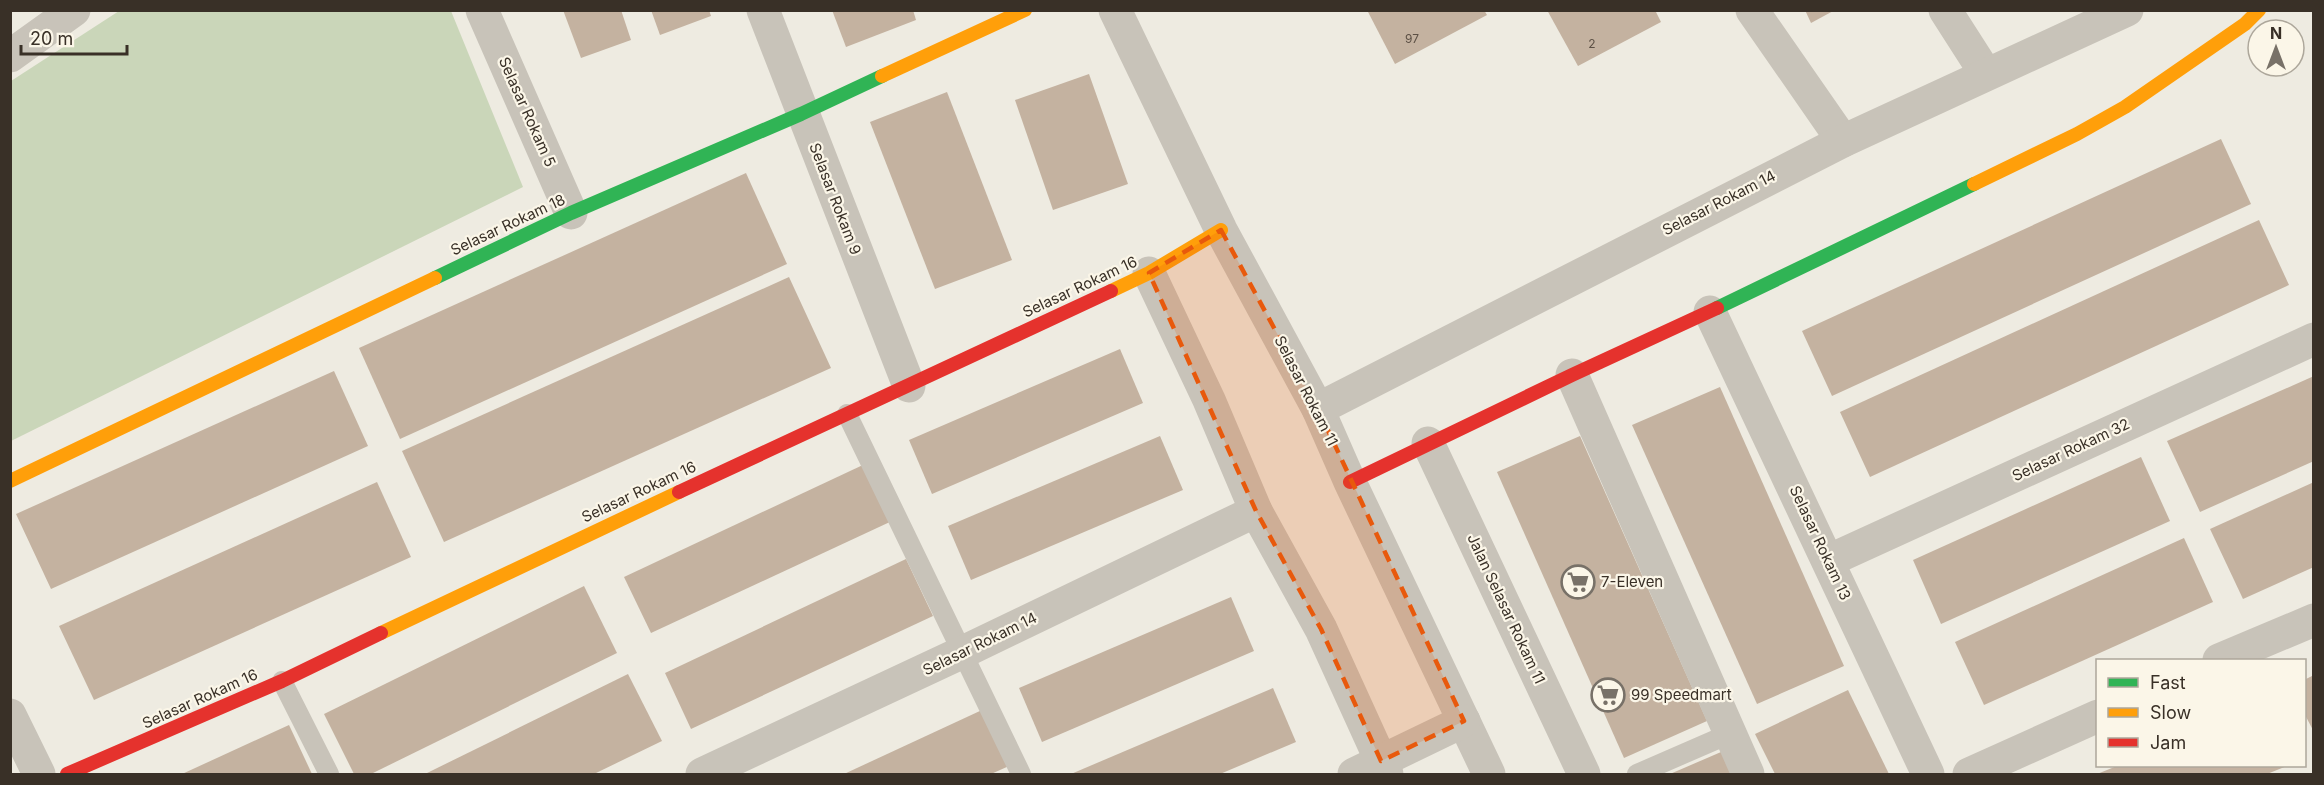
<svg xmlns="http://www.w3.org/2000/svg" width="2324" height="785" viewBox="0 0 2324 785" font-family="Inter,sans-serif">
  <style>
    .green { fill: #cad6b9 }
    .building { fill: #c4b2a0 }
    .lines { fill: none; stroke-linecap: round; stroke-linejoin: round }
    .lane { stroke: #c8c3b9; stroke-width: 20 }
    .street { stroke: #c8c3b9; stroke-width: 33 }
    .fast { stroke: #30b455; stroke-width: 14 }
    .slow { stroke: #ff9f0a; stroke-width: 14 }
    .jam { stroke: #e5322d; stroke-width: 14 }
    .marked { fill: #e8590c; fill-opacity: 0.2; stroke: #e8590c; stroke-width: 4.5; stroke-dasharray: 12 8; stroke-linejoin: round }
    .labels { text-anchor: middle; stroke-width: 4.5; stroke-linejoin: round; paint-order: stroke }
    .number-label { font-size: 12px; fill: #5c5045 }
    .street-label { font-size: 15px; fill: #393027; stroke: #fbf6e8 }
    .poi-label { font-size: 15px; fill: #393027; stroke: #fbf6e8; text-anchor: start }
  </style>
  <rect width="100%" height="100%" fill="#eeebe1"/>
  <!-- green -->
  <polygon class="green" points="119,11 451,11 523,187 11,441 11,81"/>
  <!-- building -->
  <g class="building">
    <polygon points="563,10 621,10 631,40 581,58"/>
    <polygon points="651,10 709,10 711,16 660,35"/>
    <polygon points="832,10 913,10 916,20 846,47"/>
    <polygon points="1367,10 1484,10 1487,15 1395,64"/>
    <polygon points="1547,10 1655,10 1661,22 1578,66"/>
    <polygon points="1805,10 1835,10 1811,23"/>
    <polygon points="1089,74 1128,184 1053,210 1015,100"/>
    <polygon points="947,92 1012,260 935,289 870,122"/>
    <polygon points="2221,139 2251,204 1832,396 1802,331"/>
    <polygon points="746,173 787,264 400,439 359,348"/>
    <polygon points="2259,220 2289,285 1870,477 1840,412"/>
    <polygon points="789,277 831,368 444,542 402,451"/>
    <polygon points="1120,349 1143,403 932,494 909,440"/>
    <polygon points="334,371 368,446 51,589 16,514"/>
    <polygon points="2314,376 2314,461 2200,512 2167,441"/>
    <polygon points="1720,387 1844,666 1757,704 1632,425"/>
    <polygon points="1160,436 1183,490 971,580 948,526"/>
    <polygon points="1580,436 1707,721 1624,758 1497,472"/>
    <polygon points="2141,457 2170,521 1941,624 1913,560"/>
    <polygon points="865,464 892,521 651,633 624,577"/>
    <polygon points="377,482 411,557 94,700 59,626"/>
    <polygon points="2314,482 2314,567 2243,599 2210,529"/>
    <polygon points="2184,538 2213,602 1984,705 1955,642"/>
    <polygon points="906,559 933,616 691,729 665,673"/>
    <polygon points="584,586 617,653 371,774 354,774 324,714"/>
    <polygon points="1231,597 1254,651 1042,742 1019,688"/>
    <polygon points="628,674 662,741 594,774 425,774"/>
    <polygon points="2314,675 2314,732 2304,713 2304,680"/>
    <polygon points="1273,688 1296,742 1220,774 1071,774"/>
    <polygon points="1848,690 1889,774 1775,774 1755,734"/>
    <polygon points="982,710 1009,766 991,774 844,774"/>
    <polygon points="289,725 312,774 182,774"/>
    <polygon points="1728,749 1739,774 1670,774"/>
    <polygon points="2117,766 2287,766 2267,774 2097,774"/>
  </g>
  <g class="lines">
    <!-- lane -->
    <g class="lane">
      <polyline points="847,414 1021,774"/>
      <polyline points="282,681 329,774"/>
      <polyline points="1637,774 1729,734"/>
    </g>
    <!-- street -->
    <g class="street">
      <polyline points="482,10 571,213"/>
      <polyline points="763,10 909,386"/>
      <polyline points="1115,10 1221,230 1318,409 1350,482 1489,774"/>
      <polyline points="1752,10 1843,141"/>
      <polyline points="1945,10 1986,74"/>
      <polyline points="10,56 74,10"/>
      <polyline points="1149,273 1209,400 1256,511 1321,629 1387,774"/>
      <polyline points="1710,312 1928,774"/>
      <polyline points="1572,375 1748,774"/>
      <polyline points="1318,409 1843,141 2127,10"/>
      <polyline points="1428,443 1584,774"/>
      <polyline points="1828,561 2314,339"/>
      <polyline points="2219,660 2314,620"/>
      <polyline points="10,715 39,774"/>
      <polyline points="702,774 963,652 1256,511"/>
      <polyline points="1354,774 1464,721"/>
      <polyline points="1969,774 2098,716"/>
    </g>
    <!-- fast -->
    <g class="fast">
      <polyline points="435,278 571,213 801,114 882,76"/>
      <polyline points="1717,308 1974,184"/>
    </g>
    <!-- slow -->
    <g class="slow">
      <polyline points="882,76 1025,10"/>
      <polyline points="1974,184 2077,134 2125,107 2245,24 2259,10"/>
      <polyline points="1111,291 1149,273 1221,230"/>
      <polyline points="10,481 435,278"/>
      <polyline points="381,633 679,492"/>
    </g>
    <!-- jam -->
    <g class="jam">
      <polyline points="1350,482 1572,375 1717,308"/>
      <polyline points="679,492 1111,291"/>
      <polyline points="67,774 282,681 381,633"/>
    </g>
  </g>
  <!-- marked area -->
  <path class="marked" d="M1221,230L1318,409L1464,721L1381,761L1321,629L1256,511L1149,273Z"/>
  <!-- icons -->
  <defs>
    <symbol id="supermarket-ring" viewBox="-11 -11 22 22"><circle r="9.5" fill="#fbf6e8" stroke="#787168" stroke-width="1.5"/><path d="M-6-5.5h2.5l.6 2H6L4.5 2H-2.5L-4.4-4H-6ZM-1.5 3.2a1.3 1.3 0 1 0 .1 0ZM3 3.2a1.3 1.3 0 1 0 .1 0Z" fill="#787168"/></symbol>
  </defs>
  <g fill-rule="evenodd">
    <use href="#supermarket-ring" x="1559" y="563" width="38" height="38"/>
    <use href="#supermarket-ring" x="1589" y="676" width="38" height="38"/>
  </g>
  <g class="labels">
    <!-- number labels -->
    <g class="number-label">
      <text x="1412" y="43">97</text>
      <text x="1592" y="48">2</text>
    </g>
    <!-- street labels -->
    <g class="street-label">
      <text transform="translate(527 112) rotate(66)" y="5">Selasar Rokam 5</text>
      <text transform="translate(835 199) rotate(69)" y="5">Selasar Rokam 9</text>
      <text transform="translate(1719 203) rotate(-27)" y="5">Selasar Rokam 14</text>
      <text transform="translate(508 225) rotate(-25)" y="5">Selasar Rokam 18</text>
      <text transform="translate(1080 287) rotate(-25)" y="5">Selasar Rokam 16</text>
      <text transform="translate(1306 391) rotate(63)" y="5">Selasar Rokam 11</text>
      <text transform="translate(2071 450) rotate(-25)" y="5">Selasar Rokam 32</text>
      <text transform="translate(639 492) rotate(-25)" y="5">Selasar Rokam 16</text>
      <text transform="translate(1820 543) rotate(65)" y="5">Selasar Rokam 13</text>
      <text transform="translate(1506 609) rotate(65)" y="5">Jalan Selasar Rokam 11</text>
      <text transform="translate(980 644) rotate(-26)" y="5">Selasar Rokam 14</text>
      <text transform="translate(200 699) rotate(-24)" y="5">Selasar Rokam 16</text>
    </g>
    <!-- poi labels -->
    <g class="poi-label">
      <text x="1601" y="587">7-Eleven</text>
      <text x="1631" y="700">99 Speedmart</text>
    </g>
  </g>
  <!-- border -->
  <rect width="2324" height="785" fill="none" stroke="#393027" stroke-width="24"/>
  <!-- legend -->
  <rect x="2096" y="659" width="210" height="108" fill="#fbf6e8" stroke="#ada79b" stroke-width="1.5"/>
  <rect x="2108" y="678" width="30" height="9" fill="#30b455" stroke="#ada79b" stroke-width="1.5"/>
  <text x="2150" y="689" font-size="18" fill="#393027">Fast</text>
  <rect x="2108" y="708" width="30" height="9" fill="#ff9f0a" stroke="#ada79b" stroke-width="1.5"/>
  <text x="2150" y="719" font-size="18" fill="#393027">Slow</text>
  <rect x="2108" y="738" width="30" height="9" fill="#e5322d" stroke="#ada79b" stroke-width="1.5"/>
  <text x="2150" y="749" font-size="18" fill="#393027">Jam</text>
  <!-- north arrow -->
  <g transform="translate(2276 48)"><circle r="28" fill="#fbf6e8" stroke="#ada79b" stroke-width="1.5"/>
  <path d="M0-4.5L10 22L0 15L-10 22Z" fill="#787168"/>
  <text y="-9" font-size="16" font-weight="bold" text-anchor="middle" fill="#393027">N</text>
  </g>
  <!-- scale -->
  <path d="M21 45v9h106v-9" fill="none" stroke="#393027" stroke-width="3"/>
  <text x="30" y="45" font-size="18" fill="#393027" stroke="#fbf6e8" stroke-width="4.5" paint-order="stroke">20 m</text>
</svg>
